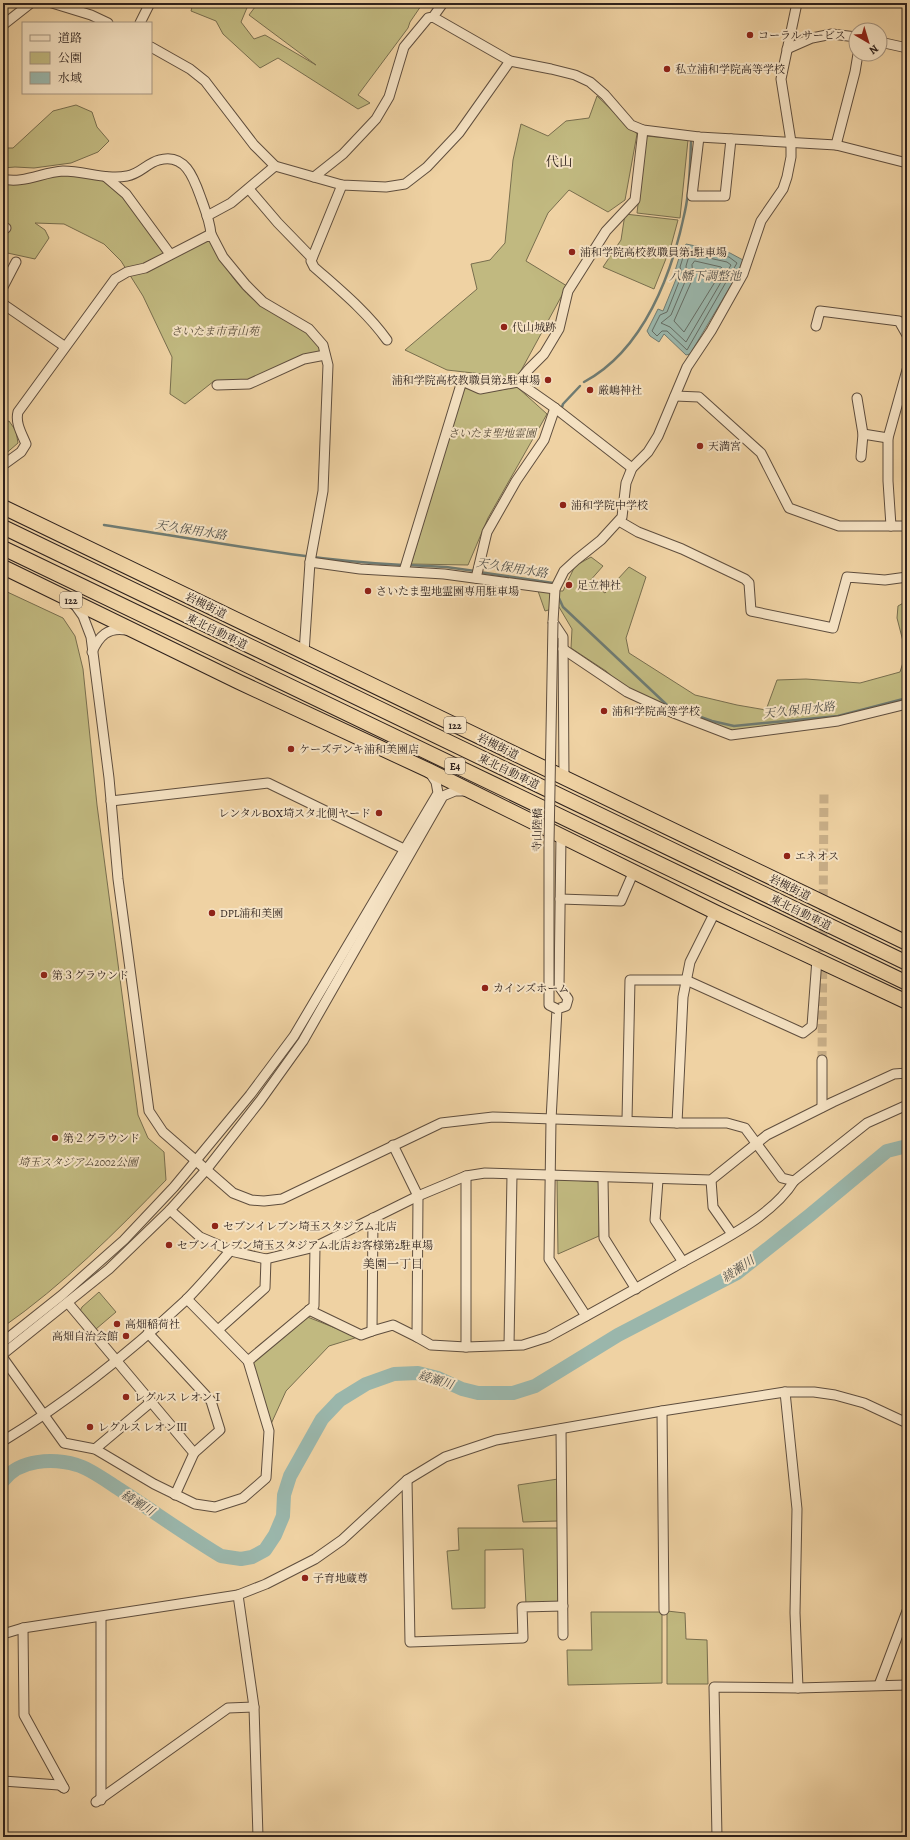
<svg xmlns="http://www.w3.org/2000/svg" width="910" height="1840" viewBox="0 0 910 1840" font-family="Alegreya,'Noto Serif JP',serif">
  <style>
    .green { fill: #c1b980; stroke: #786e4e }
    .water { fill: #9ab6ab; stroke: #6f7b72 }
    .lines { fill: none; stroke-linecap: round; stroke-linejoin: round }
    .shore { stroke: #646c64; stroke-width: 1 }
    .stream { stroke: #6f7b72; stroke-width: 2.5 }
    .river { stroke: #9ab6ab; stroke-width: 14 }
    .minor-tunnel { stroke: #c9af88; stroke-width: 9; stroke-dasharray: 9 4.5; stroke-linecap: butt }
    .minor-casing { stroke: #5f4e3e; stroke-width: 11 }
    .highway-casing { stroke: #2f221d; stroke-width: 16 }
    .minor { stroke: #f5e2c3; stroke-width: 9 }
    .highway { stroke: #efd2a3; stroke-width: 14 }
    .minor-bridge-casing { stroke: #5f4e3e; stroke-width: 11; stroke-linecap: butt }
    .minor-bridge { stroke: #f5e2c3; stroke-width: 9 }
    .poi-dot { fill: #8f2418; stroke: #f5e2c3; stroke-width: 1.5 }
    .labels { text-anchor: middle; stroke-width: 4; stroke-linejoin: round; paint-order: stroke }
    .shield { fill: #f5e2c3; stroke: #6a5c4f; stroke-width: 1 }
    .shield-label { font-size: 10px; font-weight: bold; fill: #2f221d }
    .poi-label { font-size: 11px; fill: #2f221d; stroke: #f5e2c3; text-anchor: start }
    .park-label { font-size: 11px; font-style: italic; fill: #544836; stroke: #f5e2c3 }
    .street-label { font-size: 11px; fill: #2f221d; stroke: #f5e2c3 }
    .water-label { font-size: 12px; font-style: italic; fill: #4f4e48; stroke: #f5e2c3 }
    .neighbourhood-label { font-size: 12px; fill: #2f221d; stroke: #f5e2c3 }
    .quarter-label { font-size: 13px; fill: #2f221d; stroke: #f5e2c3 }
  </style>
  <rect width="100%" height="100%" fill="#efd2a3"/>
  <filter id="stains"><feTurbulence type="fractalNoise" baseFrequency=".005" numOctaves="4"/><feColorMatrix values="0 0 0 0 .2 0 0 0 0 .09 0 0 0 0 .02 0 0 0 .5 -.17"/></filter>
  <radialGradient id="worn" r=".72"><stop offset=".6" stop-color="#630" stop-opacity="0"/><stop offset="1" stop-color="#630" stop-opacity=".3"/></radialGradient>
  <!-- green -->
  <g class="green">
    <polygon points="193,3 249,3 241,22 254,39 265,35 316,65 249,15 258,3 423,3 410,22 408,28 358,95 370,103 358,109 278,58 260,68 223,34 216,21 191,11"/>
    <polygon points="597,96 637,134 625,200 608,212 569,190 548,213 526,261 567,286 517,378 447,370 405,350 477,289 471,264 490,260 505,243 513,160 521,124 548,136 566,121 589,118"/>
    <polygon points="76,105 92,112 97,127 109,141 98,152 71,163 34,168 15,167 3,168 3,148 13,148 53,111"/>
    <polygon points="646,136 688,140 680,218 637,213"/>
    <path d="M50,175C68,175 89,173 106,180C124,187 157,241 170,259L209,239C221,261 234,283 254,300C278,321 306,321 321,351L319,354L248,382L214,381L185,404L170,394L172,357L143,296L121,261L104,244L64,224L35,223L45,230L49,238L35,259L3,252V182Z"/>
    <polygon points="625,214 678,220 671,246 654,289 603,267 621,240"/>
    <polygon points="464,387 482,393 517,387 547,414 488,518 468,565 411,564"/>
    <polygon points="9,421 16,431 18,443 3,456 3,423"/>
    <polygon points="591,557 603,566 589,582 605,593 629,567 646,577 626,638 629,653 695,695 737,705 766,710 777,680 806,679 860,683 900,672 906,653 897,618 898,606 907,601 907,707 802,729 729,731 642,703 606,671 571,648 572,629 559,607 545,611 538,591 563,591 575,566"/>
    <path d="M3,590L63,618L75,636L83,669L97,805L138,1115L148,1138L164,1152L166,1180C116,1232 63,1285 3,1327Z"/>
    <polygon points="557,1179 600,1182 599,1236 558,1254"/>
    <polygon points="99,1292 116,1312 96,1329 80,1311 82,1307"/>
    <polygon points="305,1316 358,1337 329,1346 286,1391 271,1424 252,1363"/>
    <polygon points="558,1479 558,1521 523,1522 518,1485"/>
    <polygon points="458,1528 558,1528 558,1603 526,1604 523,1549 485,1550 485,1608 452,1609 447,1551 459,1550"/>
    <polygon points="667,1611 685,1613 686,1639 707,1640 708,1684 667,1684"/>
    <polygon points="591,1612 662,1612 662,1683 568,1685 567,1650 592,1650"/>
  </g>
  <!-- water -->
  <polygon class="water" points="686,244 730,253 743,260 736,277 690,354 686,355 664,334 659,342 650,336 647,331 658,309 663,311 679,272 675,271 682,248"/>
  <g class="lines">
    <!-- shore -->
    <g class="shore">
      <polygon points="688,249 729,257 737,263 687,350 667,331 662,331 657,336 652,331 660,315 667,312 682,274 680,267 685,251"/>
      <polygon points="691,254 727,262 731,265 686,342 670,327 661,323 671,315 687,277 686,266 689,256"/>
      <polygon points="695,261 721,267 723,269 684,332 674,321 693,278 692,265"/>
    </g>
    <!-- stream -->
    <g class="stream">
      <path d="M584,382C644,350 672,274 685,211C690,189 690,164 691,142"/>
      <polyline points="561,410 563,404 580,386"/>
      <path d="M104,525C204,540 303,560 403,565"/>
      <polyline points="408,565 446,567 475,571"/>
      <polyline points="479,572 553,583 554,585"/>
      <polyline points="558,596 563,607 667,705 712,721 734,726 838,716 907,698"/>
    </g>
    <!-- river -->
    <path class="river" d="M3,1481C19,1459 53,1458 77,1465C89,1468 108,1482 119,1489C153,1511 186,1535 221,1556L241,1559L252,1557L265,1550L275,1535L283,1516L284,1495L290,1476L322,1419L340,1400L366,1384L394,1374L418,1373L438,1378L462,1389L478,1393H513L535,1386L618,1335L737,1273L810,1215L887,1151L907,1146"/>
    <!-- minor-tunnel -->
    <polyline class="minor-tunnel" points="822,1060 824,792"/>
    <defs>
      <g id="minor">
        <polyline points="52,3 91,15 108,23"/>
        <polyline points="433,17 510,61 551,69 575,75 590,82 605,95 631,125 643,130 699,137 836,145 907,163"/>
        <polyline points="140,23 150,3"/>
        <polyline points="3,25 31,3"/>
        <polyline points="880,42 907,48"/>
        <polyline points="151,47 190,69 205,81 254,145 275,166 342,185 386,187 405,184 427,167 459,133 510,61"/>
        <polyline points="787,49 812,38 832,34 856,37"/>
        <polyline points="699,137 692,196 725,196 731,139"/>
        <polyline points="836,145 855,72 858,54"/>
        <polyline points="106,177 126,194 170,254"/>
        <polyline points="314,177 343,154 376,119 389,97 404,47 428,18 433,17 443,3"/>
        <path d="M3,179C23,184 43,172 63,171C85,171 106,180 127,176C140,174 147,163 159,160C187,152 195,182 202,201C206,212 210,222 211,234"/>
        <path d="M342,185L311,261L314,267C340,290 367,312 387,340"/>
        <polyline points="249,189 278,223 312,258"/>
        <polyline points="207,216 231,203 275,166"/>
        <polyline points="3,228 6,228"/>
        <polyline points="3,287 16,262"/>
        <polyline points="3,304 64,346"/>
        <polyline points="816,326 820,311 899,321 907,335"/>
        <polyline points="518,382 529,369 544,354 559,329 568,291 606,231 635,200 643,130"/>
        <polyline points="217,385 249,384 304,359 325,355"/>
        <polyline points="675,396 699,397 761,453 789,508 839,526 907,526"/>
        <polyline points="857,398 863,434 861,457"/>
        <polyline points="863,434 888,438"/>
        <path d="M3,465L21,452L26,444C22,434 15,423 18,412L115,279L127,272L145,268L211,234L223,257L246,285L263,302L309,329L323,345L328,365L323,491L310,562L304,653"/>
        <polyline points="619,521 638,532 682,549 745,579 749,583 751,611 833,628 847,577 885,580 907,577"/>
        <polyline points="891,526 888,481 888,438 907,370"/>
        <polyline points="310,562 360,569 444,574 555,589"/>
        <polyline points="404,571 462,381 480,389 518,382 555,408 632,468"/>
        <polyline points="476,578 487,532 516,481 544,440 555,408"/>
        <polyline points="73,602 83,616 91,637 109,778 118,879 149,1111 163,1132 233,1193 251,1200 264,1201 282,1199 441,1123 493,1117 677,1123 683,997 690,962 715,912"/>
        <polyline points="563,649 627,692 666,710 731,735 838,721 907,704"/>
        <path d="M92,652C99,636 108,627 126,630"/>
        <polyline points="564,778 563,637 553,622 555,589 564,571 576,560 601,540 622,517 626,483 632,468 648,452 658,436 687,367 711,331 743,274 761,221 783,189 787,177 791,157 791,142 781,79 797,3"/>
        <polyline points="111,801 268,783 404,849"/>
        <polyline points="561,836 559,986 568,999 566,1006 557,1009 551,1120 549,1259 586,1316"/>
        <polyline points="560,899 621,901 634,871"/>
        <polyline points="822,1060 822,1107"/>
        <polyline points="627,1120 630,980 686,980 803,1033 812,1026 817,959"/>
        <polyline points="677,1123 727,1123 745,1128 782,1178 794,1181"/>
        <path d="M393,1145L418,1196L417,1337L431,1345L466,1347L523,1345L548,1337C592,1313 637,1288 681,1263C717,1243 772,1217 794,1181L867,1123L907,1105"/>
        <polyline points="466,1176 466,1347"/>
        <polyline points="603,1178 604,1238 636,1289"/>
        <polyline points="658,1180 655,1220 683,1262"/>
        <polyline points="711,1180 713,1207 732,1234"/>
        <polyline points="170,1210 200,1237 235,1252 266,1259 315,1247 418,1196 466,1176 485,1173 711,1180 767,1135 833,1102 894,1074 907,1073"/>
        <polyline points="373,1218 372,1331 393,1325 417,1337"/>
        <polyline points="68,1303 194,1453"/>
        <polyline points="309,1310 361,1335 372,1331"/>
        <polyline points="218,1330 265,1288 266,1259"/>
        <polyline points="148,1333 211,1401 220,1430 194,1453 175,1495"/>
        <polyline points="3,1342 62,1295 124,1240 174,1187 250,1095 294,1036 438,793 436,782 430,773"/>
        <polyline points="509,1345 512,1175"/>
        <polyline points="3,1354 109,1269 170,1210 206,1170 260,1101 303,1041 443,796 455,791 467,791"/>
        <polyline points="3,1358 64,1443 95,1449 154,1484 195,1504 215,1507 243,1498 266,1478 269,1431 248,1361 187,1299"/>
        <polyline points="248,1361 314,1306 315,1247"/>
        <polyline points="785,1392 797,1509 795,1613 798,1688"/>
        <polyline points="662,1411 664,1610"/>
        <polyline points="561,1429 563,1635"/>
        <path d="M3,1441C69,1401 129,1353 186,1300C202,1284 216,1267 231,1250"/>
        <polyline points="95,1449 151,1402"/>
        <polyline points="407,1480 410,1642 523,1638 522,1607 563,1606"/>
        <polyline points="238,1595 254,1707 258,1837"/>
        <polyline points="101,1617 101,1800"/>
        <polyline points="23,1628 24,1715 64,1788"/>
        <polyline points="3,1634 23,1628 238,1595 266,1584 315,1559 342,1540 407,1480 445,1457 496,1440 662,1411 785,1392 814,1392 835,1395 864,1403 907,1423"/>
        <polyline points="879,1685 907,1611"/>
        <polyline points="3,1781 59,1785 64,1788"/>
        <polyline points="96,1802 228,1708 254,1707"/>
        <polyline points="717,1837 714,1687 798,1688 907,1685"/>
      </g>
      <g id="highway">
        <polyline points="3,507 907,943"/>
        <polyline points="3,527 907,963"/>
        <polyline points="3,548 907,983"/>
        <polyline points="3,567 239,682 428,770 715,912 907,1002"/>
      </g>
    </defs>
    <!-- minor casing -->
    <use href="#minor" class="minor-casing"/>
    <!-- highway casing -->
    <use href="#highway" class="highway-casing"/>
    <!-- minor -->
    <use href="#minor" class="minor"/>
    <!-- highway -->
    <use href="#highway" class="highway"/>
    <defs>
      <polyline id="minor-bridge" points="553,622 549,843 549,1005 557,1009"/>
    </defs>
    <!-- minor-bridge casing -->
    <use href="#minor-bridge" class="minor-bridge-casing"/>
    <!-- minor-bridge -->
    <use href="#minor-bridge" class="minor-bridge"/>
  </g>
  <!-- markers -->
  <g class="poi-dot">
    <circle cx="750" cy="35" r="4"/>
    <circle cx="667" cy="69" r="4"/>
    <circle cx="572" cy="252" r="4"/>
    <circle cx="504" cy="327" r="4"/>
    <circle cx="548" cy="380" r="4"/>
    <circle cx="590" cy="390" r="4"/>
    <circle cx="700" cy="446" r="4"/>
    <circle cx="563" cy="505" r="4"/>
    <circle cx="569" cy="585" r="4"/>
    <circle cx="368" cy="591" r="4"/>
    <circle cx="604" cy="711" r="4"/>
    <circle cx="291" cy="749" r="4"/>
    <circle cx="379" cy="813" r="4"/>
    <circle cx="787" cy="856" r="4"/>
    <circle cx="212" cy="913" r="4"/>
    <circle cx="44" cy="975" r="4"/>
    <circle cx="485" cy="988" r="4"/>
    <circle cx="55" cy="1138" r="4"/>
    <circle cx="215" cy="1226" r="4"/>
    <circle cx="169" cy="1245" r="4"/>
    <circle cx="117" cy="1324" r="4"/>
    <circle cx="126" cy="1336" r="4"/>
    <circle cx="126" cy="1397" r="4"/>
    <circle cx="90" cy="1427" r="4"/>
    <circle cx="305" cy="1578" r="4"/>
  </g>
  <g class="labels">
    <!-- shield labels -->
    <g class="shield">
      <rect x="60" y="592" width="22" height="16" rx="3"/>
      <rect x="444" y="717" width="22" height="16" rx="3"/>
      <rect x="445" y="758" width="20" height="16" rx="3"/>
    </g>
    <g class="shield-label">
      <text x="71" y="604">122</text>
      <text x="455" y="729">122</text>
      <text x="455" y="770">E4</text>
    </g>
    <!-- poi labels -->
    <g class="poi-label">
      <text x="758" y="39">コーラルサービス</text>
      <text x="675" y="73">私立浦和学院高等学校</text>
      <text x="580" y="256">浦和学院高校教職員第1駐車場</text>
      <text x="512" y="331">代山城跡</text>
      <text x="540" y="384" text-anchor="end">浦和学院高校教職員第2駐車場</text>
      <text x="598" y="394">厳嶋神社</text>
      <text x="708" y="450">天満宮</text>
      <text x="571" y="509">浦和学院中学校</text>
      <text x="577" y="589">足立神社</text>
      <text x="376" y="595">さいたま聖地霊園専用駐車場</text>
      <text x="612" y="715">浦和学院高等学校</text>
      <text x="299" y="753">ケーズデンキ浦和美園店</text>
      <text x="371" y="817" text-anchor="end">レンタルBOX埼スタ北側ヤード</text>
      <text x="795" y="860">エネオス</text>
      <text x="220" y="917">DPL浦和美園</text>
      <text x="52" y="979">第３グラウンド</text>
      <text x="493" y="992">カインズホーム</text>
      <text x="63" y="1142">第２グラウンド</text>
      <text x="223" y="1230">セブンイレブン埼玉スタジアム北店</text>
      <text x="177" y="1249">セブンイレブン埼玉スタジアム北店お客様第2駐車場</text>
      <text x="125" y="1328">高畑稲荷社</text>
      <text x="118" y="1340" text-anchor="end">高畑自治会館</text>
      <text x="134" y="1401">レグルス レオンⅠ</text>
      <text x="98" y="1431">レグルス レオンⅢ</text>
      <text x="313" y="1582">子育地蔵尊</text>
    </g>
    <!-- park labels -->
    <g class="park-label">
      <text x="215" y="335">さいたま市青山苑</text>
      <text x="492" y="437">さいたま聖地霊園</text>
      <text x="78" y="1166">埼玉スタジアム2002公園</text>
    </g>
    <!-- street labels -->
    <g class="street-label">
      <text transform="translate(206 605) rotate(26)" y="4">岩槻街道</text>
      <text transform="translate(217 631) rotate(26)" y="4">東北自動車道</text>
      <text transform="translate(498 746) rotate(26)" y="4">岩槻街道</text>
      <text transform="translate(509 771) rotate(26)" y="4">東北自動車道</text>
      <text transform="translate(537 830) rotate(-89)" y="4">寺山陸橋</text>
      <text transform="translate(790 887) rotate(26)" y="4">岩槻街道</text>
      <text transform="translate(801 912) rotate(26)" y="4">東北自動車道</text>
    </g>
    <!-- water labels -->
    <g class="water-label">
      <text x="705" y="280">八幡下調整池</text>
      <text transform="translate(191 530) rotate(9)" y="4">天久保用水路</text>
      <text transform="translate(512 568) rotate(9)" y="4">天久保用水路</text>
      <text transform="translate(799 710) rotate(-6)" y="4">天久保用水路</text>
      <text transform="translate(738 1269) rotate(-34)" y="4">綾瀬川</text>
      <text transform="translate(436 1380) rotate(17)" y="4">綾瀬川</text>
      <text transform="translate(138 1503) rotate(32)" y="4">綾瀬川</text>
    </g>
    <!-- neighbourhood labels -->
    <g class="neighbourhood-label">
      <text x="393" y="1268">美園一丁目</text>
    </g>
    <!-- quarter labels -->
    <g class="quarter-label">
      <text x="559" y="166">代山</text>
    </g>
  </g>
  <!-- margin -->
  <rect width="910" height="1840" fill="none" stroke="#efd2a3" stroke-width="16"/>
  <rect x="4" y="4" width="902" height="1832" fill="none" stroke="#2f221d" stroke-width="2"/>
  <rect x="8" y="8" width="894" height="1824" fill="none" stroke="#2f221d"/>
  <!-- legend -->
  <rect x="22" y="22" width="130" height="72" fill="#f5e2c3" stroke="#a69581"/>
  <rect x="30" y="35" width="20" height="6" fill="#f5e2c3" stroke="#a69581"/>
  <text x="58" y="42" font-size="12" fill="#2f221d">道路</text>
  <rect x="30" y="52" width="20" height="12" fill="#c1b980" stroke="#a69581"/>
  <text x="58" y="62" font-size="12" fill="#2f221d">公園</text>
  <rect x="30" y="72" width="20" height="12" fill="#9ab6ab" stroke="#a69581"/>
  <text x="58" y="82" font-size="12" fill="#2f221d">水域</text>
  <!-- north arrow -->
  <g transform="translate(868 42) rotate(142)"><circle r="19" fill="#f5e2c3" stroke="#a69581"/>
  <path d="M0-3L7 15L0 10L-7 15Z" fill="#8f2418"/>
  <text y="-6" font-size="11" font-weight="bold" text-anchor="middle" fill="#2f221d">N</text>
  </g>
  <rect width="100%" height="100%" filter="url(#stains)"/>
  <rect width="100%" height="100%" fill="url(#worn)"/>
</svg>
